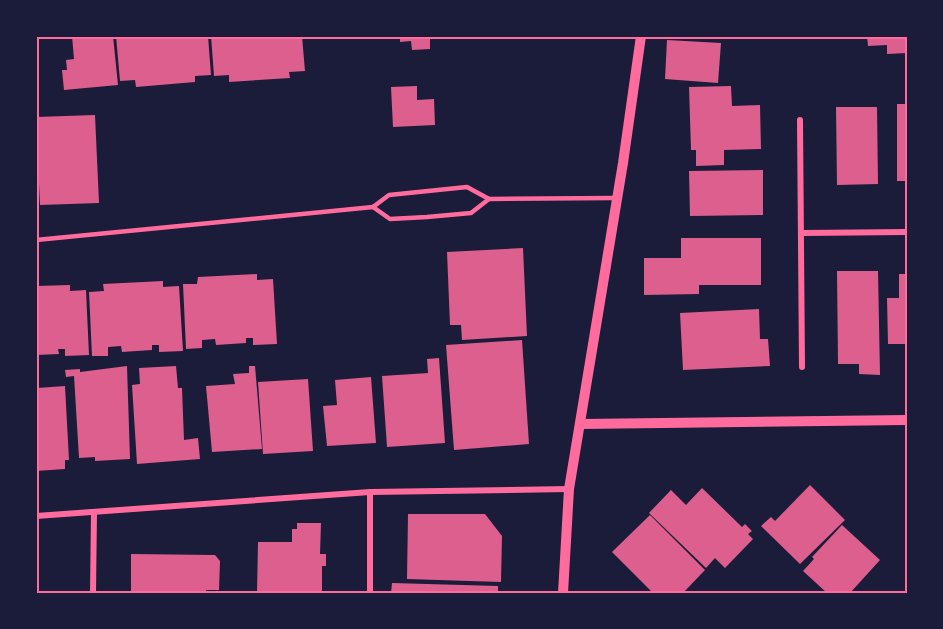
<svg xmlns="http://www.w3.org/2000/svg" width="943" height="629" viewBox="0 0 943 629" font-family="Ubuntu,sans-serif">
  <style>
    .building { fill: #dd5f8e }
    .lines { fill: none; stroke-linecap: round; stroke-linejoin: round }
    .service { stroke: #ff6b9d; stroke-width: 4.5 }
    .minor { stroke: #ff6b9d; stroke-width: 6 }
    .tertiary { stroke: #ff6b9d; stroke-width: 10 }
    .neatline { fill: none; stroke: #ff6b9d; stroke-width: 2 }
  </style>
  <rect width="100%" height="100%" fill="#1b1b3a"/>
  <!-- building -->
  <g class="building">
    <polygon points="72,36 113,36 118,85 64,90 62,70 67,70 66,60 74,59"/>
    <polygon points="116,36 208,36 211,75 195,76 195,82 136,87 135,80 120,81"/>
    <polygon points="211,36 302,36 305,71 289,72 290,78 229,82 229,75 214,76"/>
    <polygon points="400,36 439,36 439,39 430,39 430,49 412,50 411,41 400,42"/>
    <polygon points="867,36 907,36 907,53 887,54 887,45 868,46"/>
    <polygon points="667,40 721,43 718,83 665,79"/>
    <polygon points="417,86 417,100 434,99 435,125 393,127 391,87"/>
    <polygon points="731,86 732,106 760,105 761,149 724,150 724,165 696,166 696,150 691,150 689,87"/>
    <rect x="897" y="104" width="10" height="77"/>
    <polygon points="836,107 877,107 878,184 837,185"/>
    <polygon points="95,115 99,203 40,205 36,117"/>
    <polygon points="763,170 763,215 690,216 689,171"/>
    <polygon points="681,238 761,238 761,285 699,285 699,294 644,295 644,258 681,258"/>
    <polygon points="523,248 527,336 462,340 461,325 450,325 447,252"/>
    <polygon points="837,271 878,271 880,375 859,374 859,364 838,364"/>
    <polygon points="257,274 257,280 273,279 277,344 253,345 253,338 246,338 246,343 216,345 215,339 202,340 202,348 186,349 183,284 197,284 198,277"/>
    <polygon points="899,274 907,274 907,344 888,344 887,298 899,298"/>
    <polygon points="163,281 163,287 179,286 183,351 159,352 159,345 152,345 152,350 122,352 121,346 108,347 108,356 92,356 89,292 104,291 103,284"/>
    <polygon points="70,285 70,291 86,290 89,355 65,356 65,349 58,349 59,354 36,355 36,286"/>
    <polygon points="759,309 760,339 768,339 770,366 683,370 680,313"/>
    <polygon points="522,340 529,444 454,450 446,345"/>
    <polygon points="439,358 445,443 387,447 382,376 428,373 427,359"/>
    <polygon points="127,366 130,459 95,461 95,457 79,458 74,376 66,377 65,370 80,369 80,372"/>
    <polygon points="176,366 178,388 182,388 184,440 198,438 200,459 137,464 132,385 140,384 139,368"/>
    <polygon points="249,366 255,366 262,449 212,452 206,386 235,384 233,374 249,373"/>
    <polygon points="371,377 376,443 327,446 323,406 337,405 335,380"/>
    <polygon points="308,379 313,451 263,454 258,382"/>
    <polygon points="65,386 69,460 65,460 65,469 36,471 37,388"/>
    <polygon points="810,485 845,520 800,564 761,526 771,517 775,521"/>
    <polygon points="702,488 742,527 745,524 752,531 748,534 753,539 725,568 715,558 706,568 649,513 671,490 686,505"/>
    <polygon points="408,514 485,514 502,536 501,582 407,579"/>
    <polygon points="650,515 705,570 683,593 653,593 612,552"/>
    <polygon points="297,523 321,523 320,554 326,554 326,566 322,566 322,592 257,592 258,542 292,542 292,529 297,529"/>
    <polygon points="842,525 880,560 850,593 827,593 803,571 814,559 812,557"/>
    <polygon points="131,554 215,555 220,561 219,590 206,590 206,593 131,593"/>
    <polygon points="392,583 498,586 498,593 391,593"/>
  </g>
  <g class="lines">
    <!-- service -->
    <g class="service">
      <polyline points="373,207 390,219 427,217 471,213 489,199"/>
      <polyline points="36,240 373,207 389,195 467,187 489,199 615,198"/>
    </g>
    <!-- minor -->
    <g class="minor">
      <polyline points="800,120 802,367"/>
      <polyline points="802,233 907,232"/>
      <polyline points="370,492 370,593"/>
      <polyline points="36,516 370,492 569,489"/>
      <polyline points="93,593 94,512"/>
    </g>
    <!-- tertiary -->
    <g class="tertiary">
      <polyline points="580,424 907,420"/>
      <polyline points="563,593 569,489 623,163 641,36"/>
    </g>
  </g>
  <!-- border -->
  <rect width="943" height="629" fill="none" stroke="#1b1b3a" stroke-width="75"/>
  <rect x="38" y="38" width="868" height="554" class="neatline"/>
</svg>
